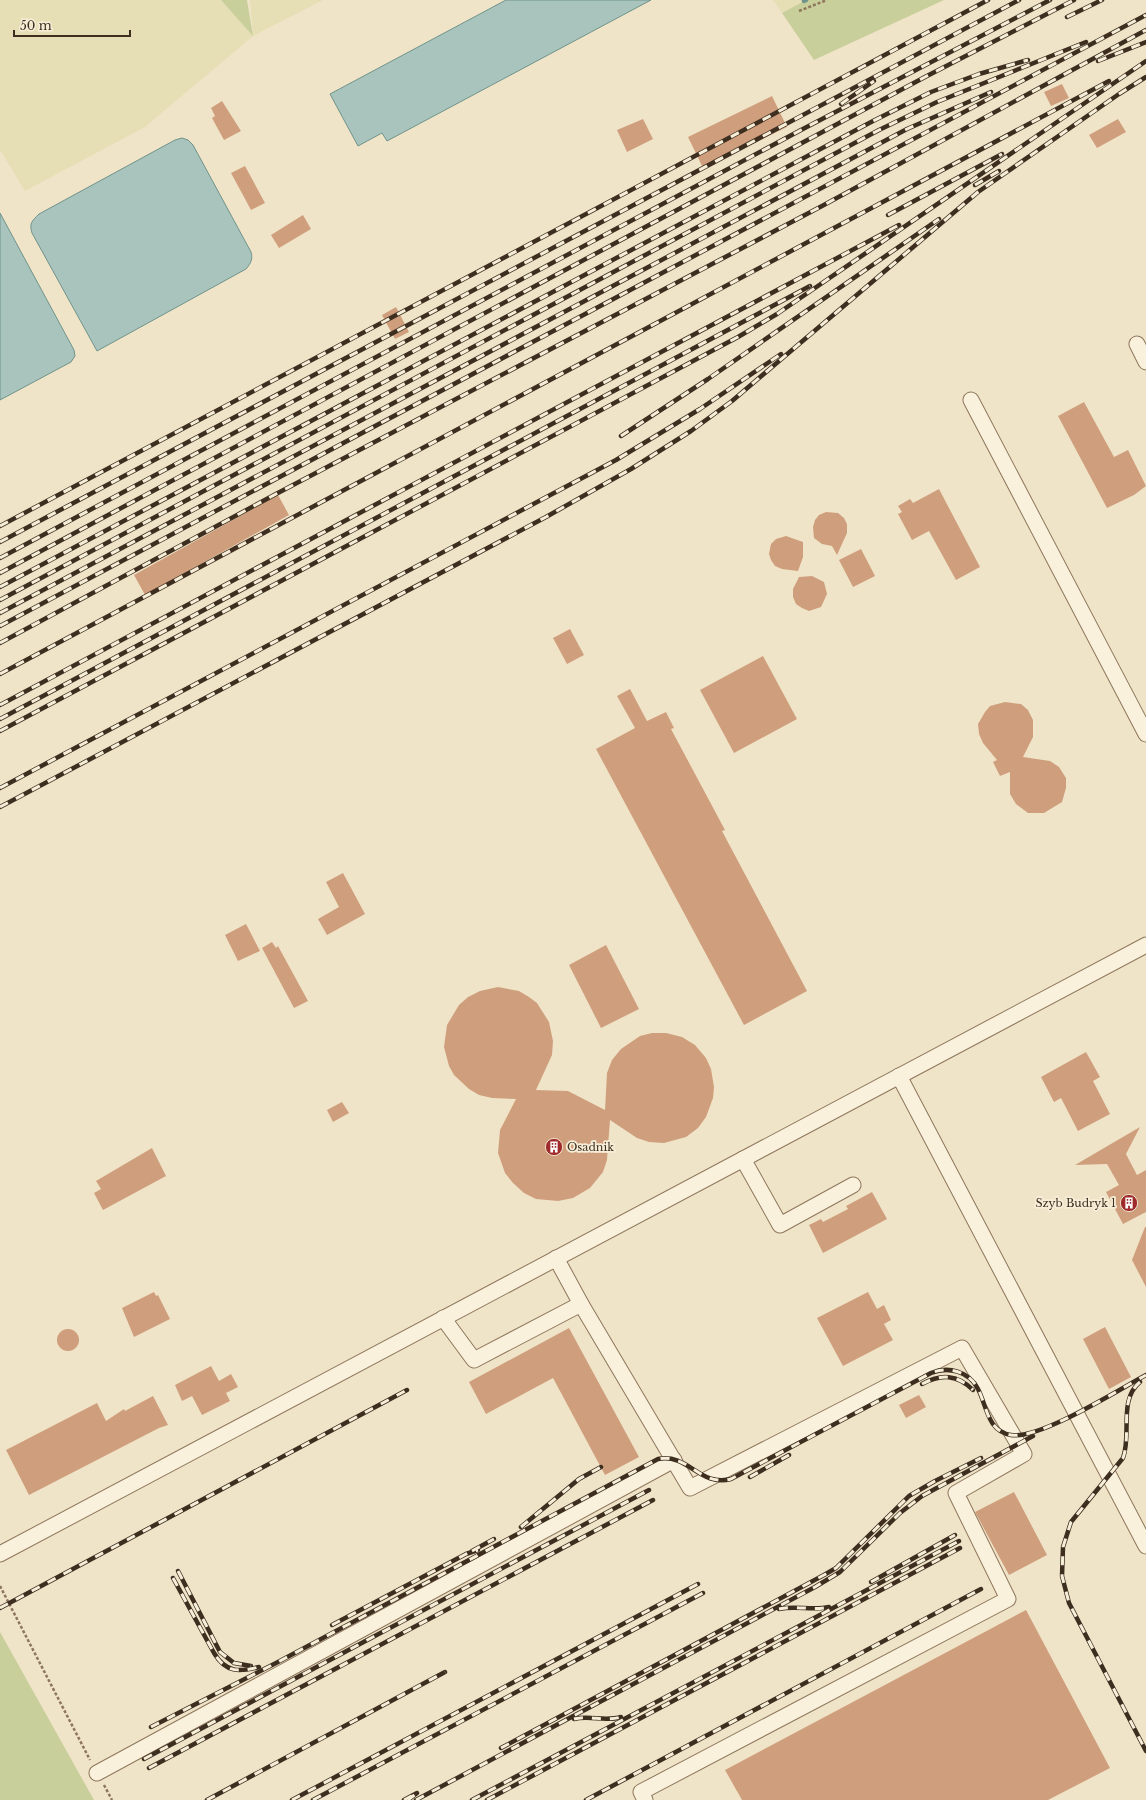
<svg xmlns="http://www.w3.org/2000/svg" width="1146" height="1800" viewBox="0 0 1146 1800" font-family="'Libre Baskerville',serif">
  <style>
    .farmland { fill: #e6deb5 }
    .green { fill: #c9cf9b }
    .water { fill: #a9c4bc; stroke: #6f938a }
    .lines { fill: none; stroke-linecap: round; stroke-linejoin: round }
    .stream { stroke: #6f938a; stroke-width: 4.5 }
    .building { fill: #cf9f7d }
    .minor-casing { stroke: #8d765c; stroke-width: 17 }
    .path { stroke: #8d765c; stroke-width: 2.5; stroke-dasharray: 3 2; stroke-linecap: butt }
    .minor { stroke: #faf1dc; stroke-width: 15 }
    .rail-casing { stroke: #3d2e20; stroke-width: 4.5 }
    .rail { stroke: #f7eed8; stroke-width: 3; stroke-dasharray: 9; stroke-linecap: butt }
    .labels { text-anchor: middle; stroke-width: 3.5; stroke-linejoin: round; paint-order: stroke }
    .poi-label { font-size: 11px; fill: #3d2e20; stroke: #f7eed8; text-anchor: start }
  </style>
  <rect width="100%" height="100%" fill="#f0e4c8"/>
  <!-- farmland -->
  <g class="farmland">
    <polygon points="0,0 221,0 253,35 250,0 323,0 253,36 145,127 25,191 0,150"/>
    <polygon points="773,0 805,0 782,13"/>
  </g>
  <!-- green -->
  <g class="green">
    <polygon points="221,0 247,0 253,36"/>
    <polygon points="806,0 944,0 814,60 782,13"/>
    <polygon points="0,1632 94,1800 0,1800"/>
  </g>
  <!-- water -->
  <g class="water">
    <polygon points="506,0 651,0 387,141 382,133 358,146 330,94"/>
    <path d="M182,138L188,140L193,145L251,252C253,259 251,263 246,269L97,351L32,233C29,223 32,221 39,214L175,140Z"/>
    <polygon points="0,213 74,350 75,356 71,362 0,400"/>
  </g>
  <g class="lines">
    <!-- stream -->
    <polyline class="stream" points="804,1 806,0"/>
  </g>
  <!-- building -->
  <g class="building">
    <polygon points="1062,84 1069,98 1051,106 1044,92"/>
    <polygon points="772,96 787,127 703,168 688,137"/>
    <polygon points="222,101 241,131 224,140 212,118 215,116 211,108"/>
    <polygon points="643,119 653,139 627,152 617,130"/>
    <polygon points="1118,119 1126,132 1097,148 1089,135"/>
    <polygon points="245,166 265,203 251,210 231,173"/>
    <polygon points="303,215 311,229 279,248 271,235"/>
    <polygon points="396,307 409,332 395,339 382,315"/>
    <polygon points="1084,402 1114,457 1128,450 1146,486 1134,495 1107,508 1058,416"/>
    <polygon points="939,489 980,567 956,580 929,531 912,540 898,514 902,512 898,506 910,499 913,503"/>
    <polygon points="278,495 289,515 145,595 134,575"/>
    <polygon points="826,512 838,513 844,518 847,524 847,533 837,555 832,546 822,544 814,538 813,527 815,520 819,515"/>
    <polygon points="786,536 803,542 803,557 798,571 782,569 775,566 771,560 769,554 771,544 776,539"/>
    <polygon points="861,549 875,576 853,587 839,560"/>
    <polygon points="812,576 824,582 827,594 821,607 809,611 802,608 796,604 793,597 793,589 799,577"/>
    <polygon points="570,629 584,655 567,664 553,638"/>
    <polygon points="763,656 797,719 734,753 700,690"/>
    <polygon points="630,689 647,721 666,712 674,728 671,729 725,830 722,831 807,991 744,1025 596,749 635,728 617,696"/>
    <polygon points="1005,702 1021,704 1028,710 1033,720 1033,737 1023,757 1050,761 1059,767 1066,778 1066,788 1062,802 1044,813 1028,813 1016,804 1010,794 1010,772 1000,776 993,762 997,760 983,743 979,734 978,724 985,712 990,706"/>
    <polygon points="343,873 365,914 327,935 318,919 339,907 326,882"/>
    <polygon points="246,924 260,951 238,961 225,935"/>
    <polygon points="272,942 276,948 278,946 308,1001 294,1008 262,948"/>
    <polygon points="606,945 639,1009 601,1028 569,965"/>
    <polygon points="498,987 519,991 529,997 537,1003 549,1022 553,1041 552,1055 536,1090 568,1091 605,1110 607,1073 612,1060 621,1049 640,1036 652,1033 666,1033 682,1037 695,1045 706,1058 711,1069 714,1087 713,1098 706,1117 698,1128 686,1137 664,1143 649,1142 637,1138 610,1120 607,1160 603,1172 590,1188 573,1198 558,1201 536,1199 524,1193 513,1183 505,1173 498,1153 500,1130 516,1099 492,1098 479,1095 469,1089 454,1075 449,1066 444,1047 447,1025 459,1005 468,997 480,991"/>
    <polygon points="1086,1052 1100,1077 1093,1081 1110,1114 1078,1131 1061,1098 1054,1102 1041,1077"/>
    <polygon points="342,1102 349,1113 333,1122 327,1110"/>
    <polygon points="1140,1127 1126,1154 1137,1175 1146,1170 1146,1212 1123,1224 1106,1192 1119,1185 1107,1164 1075,1165"/>
    <polygon points="152,1148 166,1176 103,1210 94,1193 101,1189 96,1181"/>
    <polygon points="872,1192 887,1219 823,1253 809,1225 821,1219 823,1222 848,1209 846,1206"/>
    <polygon points="1145,1227 1146,1227 1146,1287 1132,1260"/>
    <polygon points="154,1292 156,1296 158,1295 170,1319 134,1337 122,1308"/>
    <polygon points="868,1292 877,1309 884,1305 891,1320 884,1324 893,1340 843,1366 817,1318"/>
    <polygon points="1105,1327 1131,1377 1109,1389 1083,1339"/>
    <polygon points="569,1328 639,1457 605,1475 553,1378 486,1414 469,1382"/>
    <circle cx="68" cy="1340" r="11"/>
    <polygon points="211,1366 219,1381 231,1374 238,1387 226,1393 230,1401 202,1415 192,1396 182,1401 175,1385"/>
    <polygon points="919,1395 926,1407 906,1418 899,1405"/>
    <polygon points="153,1396 168,1425 159,1428 29,1495 6,1450 97,1403 106,1421 124,1409 125,1411"/>
    <polygon points="1014,1492 1047,1555 1009,1575 975,1512"/>
    <polygon points="1026,1610 1110,1768 1048,1800 742,1800 725,1770"/>
  </g>
  <g class="lines">
    <defs>
      <g id="minor">
        <polyline points="1137,344 1146,362"/>
        <polyline points="971,400 1146,734"/>
        <polyline points="899,1076 1146,1546"/>
        <polyline points="743,1159 780,1225 853,1185"/>
        <polyline points="556,1258 581,1304 690,1488 962,1348 1024,1454 956,1493 1008,1599 641,1792 645,1800"/>
        <polyline points="443,1318 474,1360 581,1304"/>
        <polyline points="0,1554 1146,945"/>
        <polyline points="97,1773 674,1460"/>
      </g>
    </defs>
    <!-- minor casing -->
    <use href="#minor" class="minor-casing"/>
    <!-- path -->
    <g class="path">
      <polyline points="799,11 827,0"/>
      <polyline points="0,1586 90,1760"/>
      <polyline points="104,1785 112,1800"/>
    </g>
    <!-- minor -->
    <use href="#minor" class="minor"/>
    <defs>
      <g id="rail">
        <polyline points="1067,17 1102,0"/>
        <polyline points="1098,61 1146,42"/>
        <polyline points="841,104 874,81"/>
        <polyline points="975,185 999,171"/>
        <polyline points="888,215 1002,154"/>
        <polyline points="621,436 708,379 939,219"/>
        <polyline points="0,526 988,0"/>
        <polyline points="0,542 1019,0"/>
        <polyline points="0,558 801,130 1050,0"/>
        <polyline points="0,573 925,77 1074,0"/>
        <polyline points="0,587 873,121 931,92 979,74 1028,60"/>
        <polyline points="0,600 879,130 937,102 1086,42"/>
        <polyline points="0,613 907,129 991,92"/>
        <polyline points="0,626 1146,15"/>
        <polyline points="0,643 276,494 822,206 1146,30"/>
        <polyline points="0,674 1109,81"/>
        <polyline points="0,705 899,225"/>
        <polyline points="0,719 810,286"/>
        <polyline points="0,731 738,337 777,314 1146,61"/>
        <polyline points="0,788 616,460 700,409 781,354"/>
        <polyline points="0,807 546,517 631,469 691,431 732,401 978,192 1119,94 1146,77"/>
        <path d="M1140,1382C1118,1400 1132,1434 1123,1458L1071,1522L1063,1547L1062,1576L1069,1603L1146,1751"/>
        <path d="M922,1384C941,1374 957,1374 973,1390"/>
        <polyline points="750,1477 789,1455"/>
        <polyline points="521,1527 579,1479 601,1467"/>
        <polyline points="472,1551 494,1539"/>
        <polyline points="178,1571 220,1652 234,1663 251,1666"/>
        <path d="M173,1578L214,1653C226,1673 239,1672 259,1667"/>
        <polyline points="871,1582 955,1535"/>
        <polyline points="0,1608 407,1390"/>
        <path d="M779,1609C796,1605 812,1611 829,1607"/>
        <polyline points="332,1625 466,1554 478,1550"/>
        <path d="M574,1719C590,1715 605,1722 621,1717"/>
        <path d="M151,1727L278,1662L658,1459C689,1453 699,1487 731,1479L931,1373C948,1366 969,1371 978,1389C987,1406 987,1431 1011,1435C1039,1440 1118,1390 1146,1375"/>
        <polyline points="501,1748 824,1575 836,1568 909,1496 935,1481 981,1458"/>
        <polyline points="144,1759 649,1490"/>
        <polyline points="149,1768 653,1500"/>
        <polyline points="207,1800 445,1672"/>
        <polyline points="292,1800 698,1584"/>
        <polyline points="313,1800 703,1593"/>
        <polyline points="404,1800 417,1793 408,1800"/>
        <polyline points="416,1800 815,1587 840,1572 900,1513 922,1496 1033,1436"/>
        <polyline points="472,1800 959,1541"/>
        <polyline points="487,1800 960,1548"/>
        <polyline points="586,1800 981,1589"/>
      </g>
    </defs>
    <!-- rail casing -->
    <use href="#rail" class="rail-casing"/>
    <!-- rail -->
    <use href="#rail" class="rail"/>
  </g>
  <!-- icons -->
  <defs>
    <symbol id="building-disc" viewBox="-11 -11 22 22"><circle r="9.5" fill="#9e2a2b" stroke="#f7eed8"/><path d="M-4-6H4V6H1V3H-1V6H-4ZM-2.5-4.3h1.7v1.8h-1.7ZM.8-4.3h1.7v1.8H.8ZM-2.5-1h1.7V.8h-1.7ZM.8-1h1.7V.8H.8Z" fill="#fff"/></symbol>
  </defs>
  <g fill-rule="evenodd">
    <use href="#building-disc" x="544" y="1137" width="20" height="20"/>
    <use href="#building-disc" x="1119" y="1193" width="20" height="20"/>
  </g>
  <g class="labels">
    <!-- poi labels -->
    <g class="poi-label">
      <text x="567" y="1151">Osadnik</text>
      <text x="1116" y="1207" text-anchor="end">Szyb Budryk 1</text>
    </g>
  </g>
  <!-- scale -->
  <path d="M14 30v6h116v-6" fill="none" stroke="#3d2e20" stroke-width="2"/>
  <text x="20" y="30" font-size="12" fill="#3d2e20" stroke="#f7eed8" stroke-width="3" paint-order="stroke">50 m</text>
</svg>
